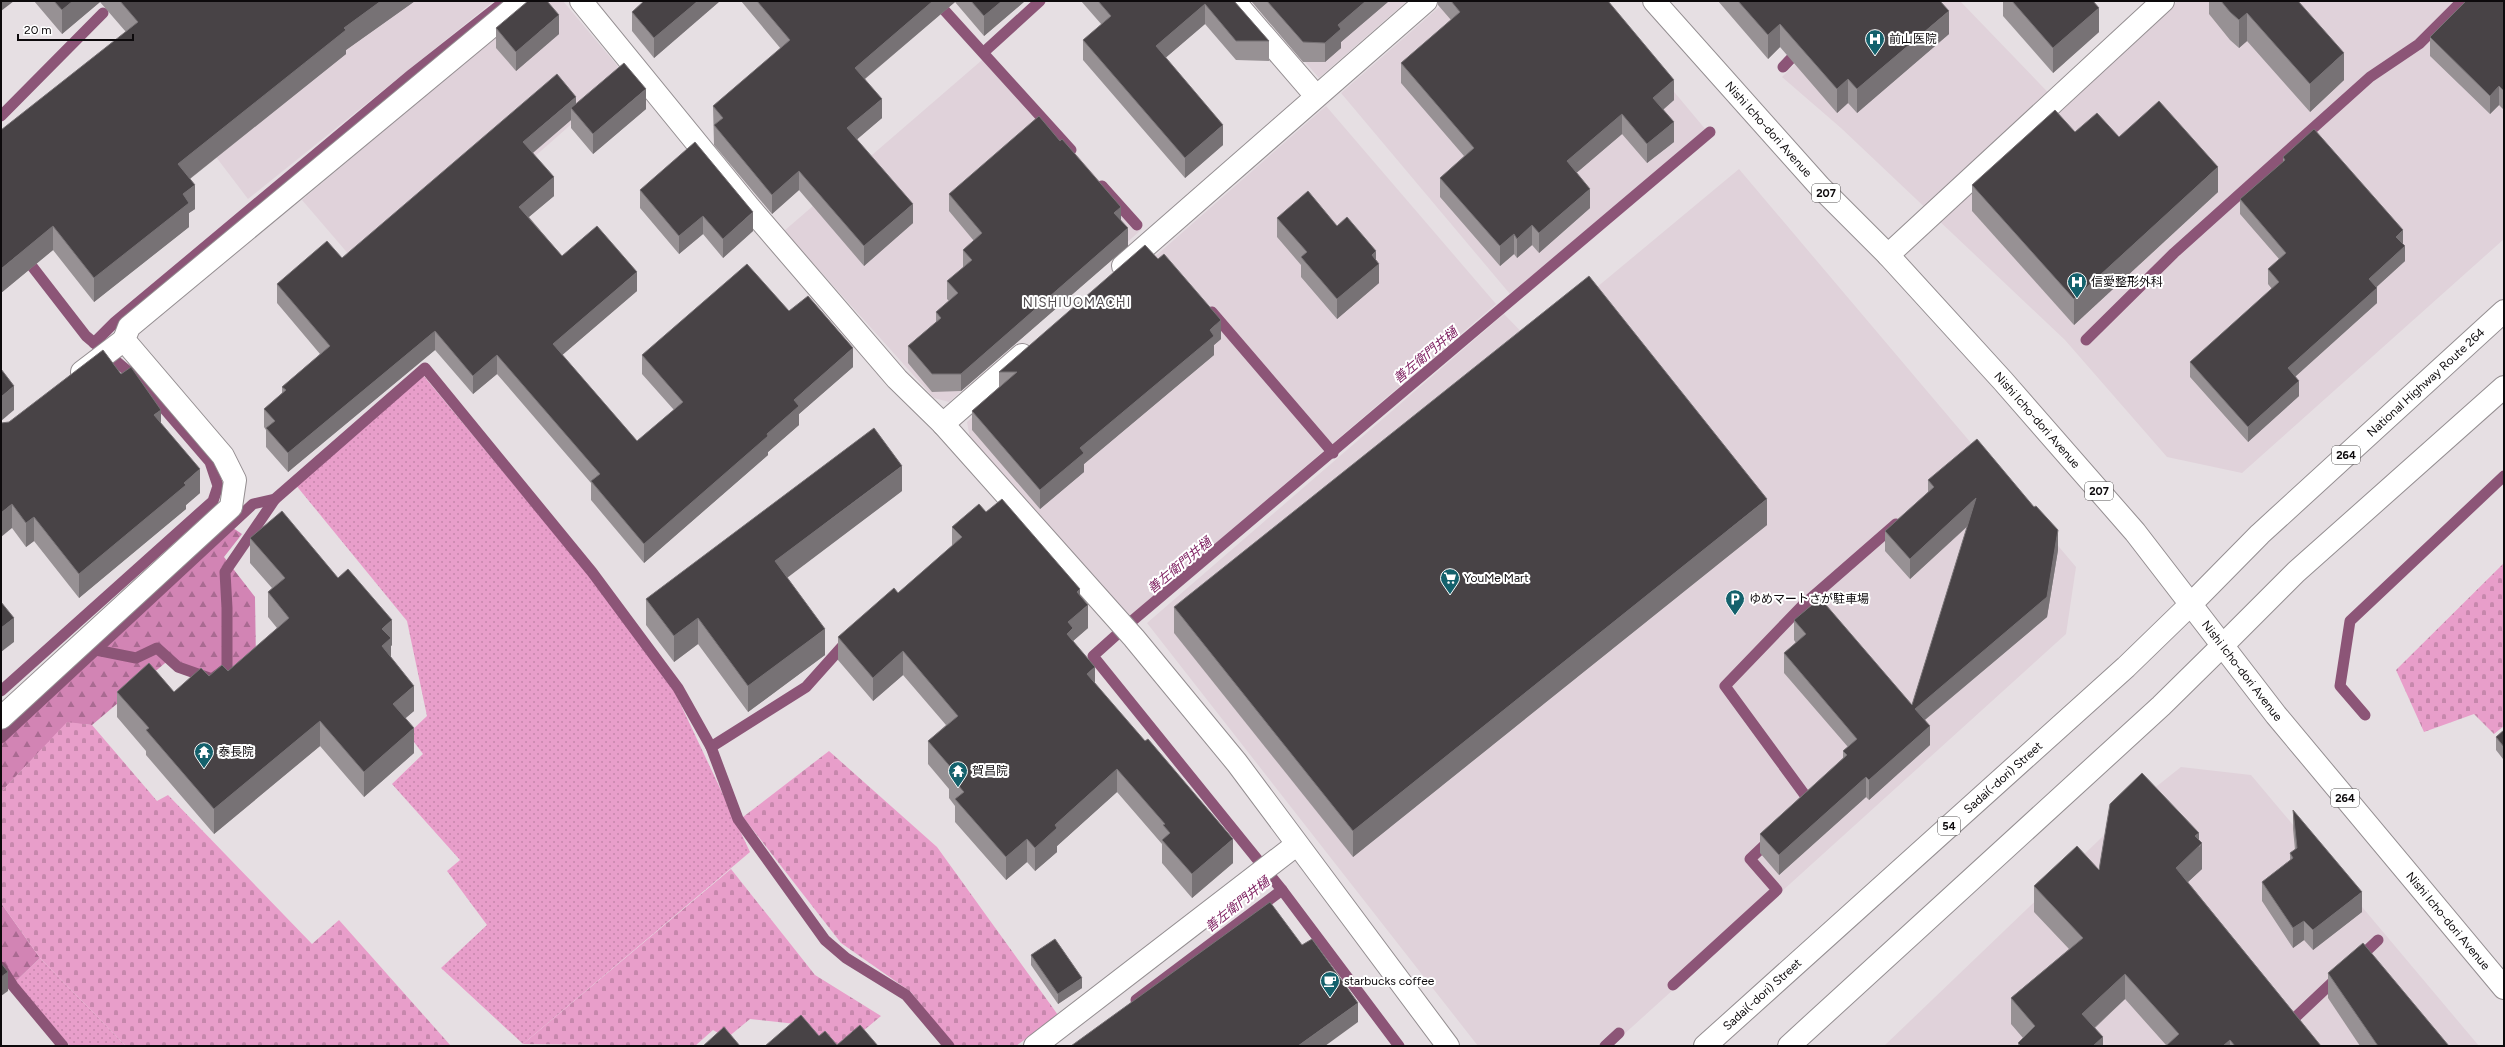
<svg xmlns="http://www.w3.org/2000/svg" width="2505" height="1047" viewBox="0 0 2505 1047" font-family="Figtree,'Noto Sans JP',sans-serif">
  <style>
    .built { fill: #e0d2da }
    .grass { fill: url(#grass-dots) }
    .forest { fill: url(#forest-firs) }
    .cemetery { fill: url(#cemetery-stones) }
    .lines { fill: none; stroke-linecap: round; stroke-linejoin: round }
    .stream { stroke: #8c5577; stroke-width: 11 }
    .minor-casing { stroke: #948e91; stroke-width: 24 }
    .major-casing { stroke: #948e91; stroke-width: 24 }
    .highway-casing { stroke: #948e91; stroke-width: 24 }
    .minor { stroke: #fff; stroke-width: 22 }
    .major { stroke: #fff; stroke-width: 22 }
    .highway { stroke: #fff; stroke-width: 22 }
    .wall { fill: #979194 }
    .shaded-wall { fill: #777275 }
    .building { fill: #484346; stroke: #777275 }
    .labels { text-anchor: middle; stroke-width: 4; stroke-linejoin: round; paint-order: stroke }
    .shield { fill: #fff; stroke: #565455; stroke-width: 1 }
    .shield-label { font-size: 11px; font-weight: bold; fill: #0d0a0c }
    .poi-label { font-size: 12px; fill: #0d0a0c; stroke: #fff; text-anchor: start }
    .street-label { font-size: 12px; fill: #0d0a0c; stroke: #fff }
    .neighbourhood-label { font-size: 13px; letter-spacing: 1px; fill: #544f52; stroke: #fff }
    .water-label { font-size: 13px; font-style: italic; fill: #802463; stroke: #fff }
  </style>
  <defs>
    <pattern id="grass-dots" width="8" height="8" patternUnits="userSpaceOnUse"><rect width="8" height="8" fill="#e89eca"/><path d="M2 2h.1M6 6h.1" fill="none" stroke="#c687ac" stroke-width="1.8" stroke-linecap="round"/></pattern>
    <pattern id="forest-firs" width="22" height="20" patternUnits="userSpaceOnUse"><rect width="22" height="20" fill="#d284b4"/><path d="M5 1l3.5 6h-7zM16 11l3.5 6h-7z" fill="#a96a91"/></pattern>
    <pattern id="cemetery-stones" width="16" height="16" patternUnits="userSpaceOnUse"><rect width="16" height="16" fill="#e89eca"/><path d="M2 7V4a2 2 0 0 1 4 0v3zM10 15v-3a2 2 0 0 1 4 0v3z" fill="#c687ac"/></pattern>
  </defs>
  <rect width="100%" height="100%" fill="#e6dfe3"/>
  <!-- built -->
  <g class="built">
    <polygon points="295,1 494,1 248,199 178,107"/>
    <polygon points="552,1 563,1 626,76 381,292 302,200 528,9"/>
    <polygon points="1252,1 1407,1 1319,78"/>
    <polygon points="1446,1 1598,1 1706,130 1510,294 1341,93"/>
    <polygon points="1857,1 1960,1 2063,108 2178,1 2504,1 2504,239 2242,473 2167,457 2065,340 1841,128 1782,77"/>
    <polygon points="989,54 1142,229 949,402 934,398 784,231"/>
    <polygon points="1326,106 1496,304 1129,617 970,438 967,422"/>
    <polygon points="1739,169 2076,567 2066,634 1611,1046 1478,1046 1147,623 1504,314 1531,342"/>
    <polygon points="2181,767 2251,775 2479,1046 1884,1046 2147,794"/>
  </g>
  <!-- grass -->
  <g class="grass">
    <polygon points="423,375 598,586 672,686 750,852 523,1044 441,968 487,925 447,871 460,860 392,784 423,754 408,734 427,716 407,621 295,484"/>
    <polygon points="40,958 126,1046 70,1046 15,982"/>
  </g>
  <!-- forest -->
  <g class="forest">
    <polygon points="227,524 242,534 224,557 255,597 256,662 222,682 171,658 92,725 67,723 1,792 1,732"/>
    <polygon points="1,903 40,958 15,982 1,961"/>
  </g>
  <!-- cemetery -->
  <g class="cemetery">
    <polygon points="2504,563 2504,726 2494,734 2474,714 2424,732 2396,670"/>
    <polygon points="67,722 92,725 157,801 168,795 312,944 339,920 451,1046 126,1046 40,958 1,903 1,792"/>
    <polygon points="829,751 937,847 1058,1015 1016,1046 953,1046 911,992 841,943 743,817"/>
    <polygon points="731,869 815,975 881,1016 845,1046 826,1046 796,1024 750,1019 727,1038 713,1030 695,1046 523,1044"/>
  </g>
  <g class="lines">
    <!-- stream -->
    <g class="stream">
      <polyline points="936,1 1071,150"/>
      <polyline points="984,52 1040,1"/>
      <polyline points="1783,67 1800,49"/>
      <polyline points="1,116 103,13"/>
      <polyline points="1102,186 1137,225"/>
      <polyline points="1212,312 1333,453"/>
      <polyline points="2086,340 2174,253 2370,77 2419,44 2462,1"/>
      <polyline points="94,343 115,322 412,74 505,1"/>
      <polyline points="96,650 136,658 157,648 178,667 212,679 227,668 227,608 225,572 275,499"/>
      <polyline points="1,691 213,501 218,486 210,462 142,383 86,336 24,256"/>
      <polyline points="2365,715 2340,686 2350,621 2504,476"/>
      <polyline points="1,738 253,504 275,499 425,368 592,572 678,688 711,747 738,819 825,940 846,958 906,995 949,1046"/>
      <polyline points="711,747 806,687 848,640"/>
      <polyline points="1808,804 1810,802 1725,686 1802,606 1896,524"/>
      <polyline points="1282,890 1399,1046"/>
      <polyline points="2358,959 2378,940"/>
      <polyline points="1,967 13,986 63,1046"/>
      <polyline points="1673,985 1777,890 1750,859 1769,841"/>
      <polyline points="1136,1000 1282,890 1093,656 1132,621 1710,132"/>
      <polyline points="1605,1046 1619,1033"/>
      <polyline points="2265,1046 2338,977"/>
    </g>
    <defs>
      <g id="minor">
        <polyline points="581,1 749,207 897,379 943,424 1134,638 1237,763 1448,1046"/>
        <polyline points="1234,1 1316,96"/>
        <polyline points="1888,255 2163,1"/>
        <polyline points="1123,266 1426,1"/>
        <polyline points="82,372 124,340"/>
        <polyline points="943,424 1022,355"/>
        <polyline points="1,718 231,507 235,480 223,456 124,340 129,327 522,1"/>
        <polyline points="1035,1046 1296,845"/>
      </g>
      <g id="major">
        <path id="s1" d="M1705,1046L2126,667L2191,604"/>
        <polyline points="1789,1046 2161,706 2223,645"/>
      </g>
      <g id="highway">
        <path id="s2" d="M1654,1L1820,187L1888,255L2003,381L2135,532L2276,715L2504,988"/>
        <path id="s3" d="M2191,604L2260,534L2504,311"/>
        <polyline points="2223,645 2296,572 2504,387"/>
      </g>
    </defs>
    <!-- minor casing -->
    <use href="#minor" class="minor-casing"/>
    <!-- major casing -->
    <use href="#major" class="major-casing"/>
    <!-- highway casing -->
    <use href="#highway" class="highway-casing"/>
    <!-- minor -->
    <use href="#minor" class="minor"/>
    <!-- major -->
    <use href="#major" class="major"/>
    <!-- highway -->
    <use href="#highway" class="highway"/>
  </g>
  <!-- wall -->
  <g class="wall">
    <polygon points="34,1 415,1 346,50 346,54 190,179 195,209 189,213 189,227 94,302 53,250 1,293 126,32 100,2 62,34"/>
    <polygon points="720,1 654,58 632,31 632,12"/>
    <polygon points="741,1 1025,1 984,36 955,2 865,79 882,118 857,139 913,223 864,266 799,190 772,214 714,145 713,106 781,49"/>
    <polygon points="1081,1 1234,1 1269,41 1269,61 1236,60 1205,24 1165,58 1223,145 1185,178 1083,60 1083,40 1102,25"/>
    <polygon points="1251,1 1389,1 1341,42 1341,48 1325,62 1303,62"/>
    <polygon points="1437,1 1608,1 1674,100 1663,110 1674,142 1647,163 1622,134 1576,173 1590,208 1539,253 1532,245 1517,258 1514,254 1500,266 1440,197 1440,178 1464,156 1401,83 1401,63 1451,20 1438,5"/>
    <polygon points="1718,1 1846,1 1949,34 1857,113 1848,103 1837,113 1780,47 1768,59"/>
    <polygon points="2003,1 2093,1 2099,32 2053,73 2003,16"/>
    <polygon points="2209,1 2298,1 2344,80 2310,112 2247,41 2239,48 2230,40 2209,14"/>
    <polygon points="2504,1 2504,110 2499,105 2490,114 2430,56 2430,37"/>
    <polygon points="496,28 559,34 516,71 496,48"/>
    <polygon points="576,104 646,109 593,154 571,128 571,120 533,153 554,196 529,217 562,256 637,291 562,355 637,441 674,410 642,374 642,355 789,311 853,367 799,414 799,425 768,452 768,455 644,563 591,500 591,483 497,374 473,394 435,350 288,472 266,447 266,430 264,427 264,409 282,393 282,387 320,354 277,303 277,284 342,258"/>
    <polygon points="2075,132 2119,137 2218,192 2074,325 1972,211 1972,185"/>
    <polygon points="2283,157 2403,244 2405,261 2376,287 2377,303 2295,377 2299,396 2248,442 2190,377 2190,362 2272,289 2268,284 2268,269 2279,259 2240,214 2240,199 2283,162"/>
    <polygon points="640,190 753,231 723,258 703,234 679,254 640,208"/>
    <polygon points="949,194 1121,220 1128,246 961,391 932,392 908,363 908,346 936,322 936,312 949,301 947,299 947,281 963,268 963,250 974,241 949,211"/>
    <polygon points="1277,218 1337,226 1376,260 1379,283 1337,319 1301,277 1301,265 1277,237"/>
    <polygon points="1221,339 1214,345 1214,355 1084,464 1084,472 1040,509 972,430 972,411 999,387 999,372"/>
    <polygon points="121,374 161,424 200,493 186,505 186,509 79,598 34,541 26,547 12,528 9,422"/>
    <polygon points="1928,480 2058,550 2047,617 1925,720 1930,745 1869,800 1866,797 1779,875 1760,853 1760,834 1843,758 1843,751 1848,747 1784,673 1784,653 1796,643 1794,640 1794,620 1912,705 1968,526 1910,579 1885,551 1885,531 1928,492"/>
    <polygon points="902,491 787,577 825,655 748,712 698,644 674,662 646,625 646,599"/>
    <polygon points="986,512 1080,595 1088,628 1073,641 1095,683 1233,863 1192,898 1162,863 1162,844 1117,792 1057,846 1057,852 1035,871 1027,862 1006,880 955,822 955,806 949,798 949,789 928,764 928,741 946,725 903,675 873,701 838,660 838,637 898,593 952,546 952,527"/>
    <polygon points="1767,525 1353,857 1174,633 1174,607"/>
    <polygon points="250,538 392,645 391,646 391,657 414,711 405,718 414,753 364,797 320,746 214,834 146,755 146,751 117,717 117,692 174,692 209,676 228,671 277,628 268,617 268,592 272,588 250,563"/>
    <polygon points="2504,730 2504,767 2503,766 2503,759 2496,750 2496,737"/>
    <polygon points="2293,810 2362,912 2313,950 2304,940 2293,948 2262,901 2262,882 2290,861 2290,853 2295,850 2293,829"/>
    <polygon points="2199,840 2202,869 2188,882 2321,1046 2166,1046 2166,1045 2125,999 2095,1028 2103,1046 2018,1046 2018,1043 2023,1038 2011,1024 2011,998 2069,949 2034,912 2034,886 2099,870"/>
    <polygon points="1031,955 1082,988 1058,1004 1031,965"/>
    <polygon points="2328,973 2449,1046 2360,1046 2328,998"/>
  </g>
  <!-- shaded-wall -->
  <g class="shaded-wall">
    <polygon points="1,1 14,1 1,11"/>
    <polygon points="73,1 100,1 100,2 62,34 62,10"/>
    <polygon points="381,1 415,1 346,50 346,54 178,188 178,164 344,28"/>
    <polygon points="698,1 720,1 654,58 654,38"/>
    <polygon points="933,1 955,1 955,2 855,87 855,68"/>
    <polygon points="1002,1 1025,1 984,36 984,16"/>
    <polygon points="1366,1 1389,1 1341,42 1341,48 1325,62 1325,43 1338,25"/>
    <polygon points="1205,4 1205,24 1156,66 1156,46"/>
    <polygon points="2099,8 2099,32 2053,73 2053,48"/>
    <polygon points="1949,11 1949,34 1857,113 1857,89"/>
    <polygon points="2247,13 2247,41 2239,48 2239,20"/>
    <polygon points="559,15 559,34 516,71 516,52"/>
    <polygon points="1780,24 1780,47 1768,59 1768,35"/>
    <polygon points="2344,53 2344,80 2310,112 2310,84"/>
    <polygon points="1848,79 1848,103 1837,113 1837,89"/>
    <polygon points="1674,80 1674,100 1653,118 1653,98"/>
    <polygon points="2499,86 2499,105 2490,114 2490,96"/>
    <polygon points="646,89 646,109 593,154 593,134"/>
    <polygon points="576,97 576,114 571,108 571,120 523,161 523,142"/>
    <polygon points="882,99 882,118 847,148 847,128"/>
    <polygon points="1622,114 1622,134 1567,181 1567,161"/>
    <polygon points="1674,122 1674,142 1647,163 1647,144"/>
    <polygon points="1223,125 1223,145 1185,178 1185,158"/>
    <polygon points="2218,167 2218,192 2074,325 2074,299"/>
    <polygon points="799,171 799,190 772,214 772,195"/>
    <polygon points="554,177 554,196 519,225 519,207"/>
    <polygon points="195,185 195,209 189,213 189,227 94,302 94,278 183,194"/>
    <polygon points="1590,189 1590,208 1539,253 1539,233"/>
    <polygon points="913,204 913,223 864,266 864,246"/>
    <polygon points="1121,207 1121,225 1114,213"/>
    <polygon points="753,212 753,231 723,258 723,239"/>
    <polygon points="703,216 703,234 679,254 679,236"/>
    <polygon points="1532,225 1532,245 1517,258 1517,239"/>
    <polygon points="53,226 53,250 1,293 1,269"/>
    <polygon points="1128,228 1128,246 961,391 961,374"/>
    <polygon points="2403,230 2403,245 2396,237"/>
    <polygon points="1514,234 1514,254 1500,266 1500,246"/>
    <polygon points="2405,246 2405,261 2369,294 2369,279"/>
    <polygon points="1376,251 1376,266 1379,264 1379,283 1337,319 1337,299 1372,255"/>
    <polygon points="637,272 637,291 553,363 553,344"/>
    <polygon points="2377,288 2377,303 2288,383 2288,368"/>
    <polygon points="1221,320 1221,339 1214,345 1214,355 1084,464 1084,472 1040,509 1040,490 1080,448"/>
    <polygon points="435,331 435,350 288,472 288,453"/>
    <polygon points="853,348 853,367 799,414 799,425 768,452 768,455 644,563 644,544 767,434 794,400"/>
    <polygon points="497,355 497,374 473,394 473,376"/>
    <polygon points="2299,381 2299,396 2248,442 2248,427"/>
    <polygon points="14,386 14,410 1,421 1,397"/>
    <polygon points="161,410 161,434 154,415"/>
    <polygon points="902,466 902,491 775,587 775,561"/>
    <polygon points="200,469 200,493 186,505 186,509 79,598 79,574"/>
    <polygon points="1976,498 1976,518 1910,579 1910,559"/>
    <polygon points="1767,499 1767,525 1353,857 1353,831"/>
    <polygon points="12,504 12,528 1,537 1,513"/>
    <polygon points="34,517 34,541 26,547 26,523"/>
    <polygon points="2058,530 2058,550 2047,617 1915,728 1915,709"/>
    <polygon points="1080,589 1080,612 1088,605 1088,628 1073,641 1067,634 1068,622 1077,592"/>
    <polygon points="14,618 14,642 1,652 1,628"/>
    <polygon points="698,618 698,644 674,662 674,636"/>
    <polygon points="392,620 392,645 391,646 391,663 382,671 382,629"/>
    <polygon points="825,629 825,655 748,712 748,686"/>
    <polygon points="903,651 903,675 873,701 873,678"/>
    <polygon points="1095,667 1095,690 1087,674"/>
    <polygon points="414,686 414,711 393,729 393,704"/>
    <polygon points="320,721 320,746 214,834 214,809"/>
    <polygon points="1930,726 1930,745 1869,800 1869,780"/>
    <polygon points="414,728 414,753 364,797 364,772"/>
    <polygon points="1117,769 1117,792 1057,846 1057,852 1035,871 1035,848 1055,825"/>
    <polygon points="1866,777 1866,797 1779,875 1779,855"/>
    <polygon points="2199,833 2199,847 2202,843 2202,869 2176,893 2176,868 2195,836"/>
    <polygon points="1027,839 1027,862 1006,880 1006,857"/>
    <polygon points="1233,839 1233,863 1192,898 1192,874"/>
    <polygon points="2362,892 2362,912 2313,950 2313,930"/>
    <polygon points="2304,921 2304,940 2293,948 2293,928"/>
    <polygon points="8,972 8,991 1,996 1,977"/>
    <polygon points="2125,974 2125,999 2082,1039 2082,1014"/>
    <polygon points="1082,978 1082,988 1058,1004 1058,994"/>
    <polygon points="1358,1003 1358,1022 1325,1046 1298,1046"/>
    <polygon points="2103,1037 2103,1046 2093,1046"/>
    <polygon points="2230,1040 2230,1046 2223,1046"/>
  </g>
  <!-- building -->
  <g class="building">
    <polygon points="54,1 73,1 62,10"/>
    <polygon points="120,1 381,1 344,28 346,30 178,164 195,185 183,194 189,203 94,278 53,226 1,269 1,130 138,22"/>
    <polygon points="528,1 547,1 559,15 516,52 496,28"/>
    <polygon points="644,1 698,1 654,38 632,12"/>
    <polygon points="757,1 933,1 855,68 882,99 847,128 913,204 864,246 799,171 772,195 714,125 723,118 713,106 790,40"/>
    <polygon points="971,1 1002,1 984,16"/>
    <polygon points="1098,1 1234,1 1269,41 1236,41 1205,4 1156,46 1223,125 1185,158 1083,40 1111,16"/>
    <polygon points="1267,1 1366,1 1338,25 1341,29 1325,43 1303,42"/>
    <polygon points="1451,1 1608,1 1674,80 1653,98 1674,122 1647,144 1622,114 1567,161 1590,189 1539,233 1532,225 1517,239 1514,234 1500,246 1440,178 1474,148 1401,63 1460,12"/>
    <polygon points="1738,1 1940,1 1949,11 1857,89 1848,79 1837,89 1780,24 1768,35"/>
    <polygon points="2012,1 2093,1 2099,8 2053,48"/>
    <polygon points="2221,1 2298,1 2344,53 2310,84 2247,13 2239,20 2230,12"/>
    <polygon points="2466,1 2504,1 2504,91 2499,86 2490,96 2430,37"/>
    <polygon points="624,63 646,89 593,134 571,108"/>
    <polygon points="557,74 576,97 523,142 554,177 519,207 562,256 597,226 637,272 553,344 637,441 683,402 642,355 747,264 789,311 808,296 853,348 794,400 799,406 767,434 768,436 644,544 591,481 600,474 497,355 473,376 435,331 288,453 266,428 275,421 264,409 286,390 282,387 330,346 277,284 327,241 342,258"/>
    <polygon points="2159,101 2218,167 2074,299 1972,185 2055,110 2075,132 2097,113 2119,137"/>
    <polygon points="1039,116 1060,141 1062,139 1121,207 1114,213 1128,228 961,374 932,374 908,346 941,318 936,312 958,293 947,281 972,260 963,250 982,233 949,194"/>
    <polygon points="2314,129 2403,230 2396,237 2405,246 2369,279 2377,288 2288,368 2299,381 2248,427 2190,362 2279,282 2268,269 2286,253 2240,199 2285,160 2283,157"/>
    <polygon points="695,142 753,212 723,239 703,216 679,236 640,190"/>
    <polygon points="1308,191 1337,226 1347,217 1376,251 1372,255 1379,264 1337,299 1301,257 1307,252 1277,218"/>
    <polygon points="1145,245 1158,259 1164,254 1221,320 1210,330 1214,336 1080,448 1084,453 1040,490 972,411 1017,372 999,372"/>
    <polygon points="1589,276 1767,499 1353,831 1174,607"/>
    <polygon points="103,350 121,374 131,367 161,410 154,415 200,469 184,483 186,485 79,574 34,517 26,523 12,504 1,513 1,423 9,422"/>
    <polygon points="1,369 14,386 1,397"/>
    <polygon points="874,428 902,466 775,561 825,629 748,686 698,618 674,636 646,599"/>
    <polygon points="1977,439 2034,507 2036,506 2058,530 2047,597 1915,709 1930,726 1869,780 1866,777 1779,855 1760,834 1847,755 1843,751 1857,739 1784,653 1806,634 1794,620 1820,598 1912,705 1976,498 1910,559 1885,531 1934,487 1928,480"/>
    <polygon points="1002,499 1080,589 1077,592 1088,605 1068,622 1073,628 1067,634 1095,667 1087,674 1145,741 1148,739 1233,839 1192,874 1162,840 1170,833 1163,825 1165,824 1117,769 1055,825 1057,828 1035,848 1027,839 1006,857 955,799 964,792 949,775 954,771 928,741 958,716 903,651 873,678 838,637 894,588 898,593 962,537 952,527 979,504 986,512"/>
    <polygon points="282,511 338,578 348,569 392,620 382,629 391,638 382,646 414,686 393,704 414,728 364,772 320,721 214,809 146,730 149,728 117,692 149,663 174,692 201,668 209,676 222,665 228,671 289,618 268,592 285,578 250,538"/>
    <polygon points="1,602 14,618 1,628"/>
    <polygon points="2504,730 2504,747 2496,737"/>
    <polygon points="2142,773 2199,833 2195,836 2202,843 2176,868 2321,1046 2235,1046 2230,1040 2223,1046 2166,1046 2179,1034 2125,974 2082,1014 2103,1037 2093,1046 2021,1046 2018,1043 2035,1026 2011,998 2083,938 2034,886 2077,846 2099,870 2110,804"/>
    <polygon points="2293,810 2362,892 2313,930 2304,921 2293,928 2262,882 2293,858 2290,853 2297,848"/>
    <polygon points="1270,902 1302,945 1312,939 1358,1003 1298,1046 1071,1046"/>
    <polygon points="1055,939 1082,978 1058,994 1031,955"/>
    <polygon points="2363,943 2449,1046 2378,1046 2328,973"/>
    <polygon points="1,963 8,972 1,977"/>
    <polygon points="801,1015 819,1036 825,1031 837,1045 860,1025 878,1046 765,1046"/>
    <polygon points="724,1027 740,1046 703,1046"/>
  </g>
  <!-- icons -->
  <defs>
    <symbol id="hospital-pin" viewBox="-11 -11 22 30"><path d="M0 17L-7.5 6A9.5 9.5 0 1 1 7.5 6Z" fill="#14616c" stroke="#fff"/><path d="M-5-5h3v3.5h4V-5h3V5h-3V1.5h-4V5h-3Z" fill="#fff"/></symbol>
    <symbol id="supermarket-pin" viewBox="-11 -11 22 30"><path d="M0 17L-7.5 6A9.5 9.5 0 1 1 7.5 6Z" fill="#14616c" stroke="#fff"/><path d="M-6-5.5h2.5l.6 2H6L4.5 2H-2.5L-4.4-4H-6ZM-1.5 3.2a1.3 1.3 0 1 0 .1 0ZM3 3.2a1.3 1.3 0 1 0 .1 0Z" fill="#fff"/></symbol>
    <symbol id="parking-pin" viewBox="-11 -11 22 30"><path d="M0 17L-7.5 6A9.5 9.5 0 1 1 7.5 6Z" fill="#14616c" stroke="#fff"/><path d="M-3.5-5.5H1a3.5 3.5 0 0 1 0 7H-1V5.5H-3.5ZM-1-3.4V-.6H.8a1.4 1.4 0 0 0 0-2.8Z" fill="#fff"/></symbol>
    <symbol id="temple-pin" viewBox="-11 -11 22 30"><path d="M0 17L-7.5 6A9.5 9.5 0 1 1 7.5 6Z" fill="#14616c" stroke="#fff"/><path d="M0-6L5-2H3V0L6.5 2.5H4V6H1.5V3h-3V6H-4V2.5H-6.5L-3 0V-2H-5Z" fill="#fff"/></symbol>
    <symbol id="cafe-pin" viewBox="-11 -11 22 30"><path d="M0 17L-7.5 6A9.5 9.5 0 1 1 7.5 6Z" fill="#14616c" stroke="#fff"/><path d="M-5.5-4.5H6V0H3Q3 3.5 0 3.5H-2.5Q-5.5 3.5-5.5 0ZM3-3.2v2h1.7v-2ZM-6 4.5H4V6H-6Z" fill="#fff"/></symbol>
  </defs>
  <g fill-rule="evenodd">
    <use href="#hospital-pin" x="1864" y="28" width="22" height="30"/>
    <use href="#hospital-pin" x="2066" y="271" width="22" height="30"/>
    <use href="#supermarket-pin" x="1439" y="567" width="22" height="30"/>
    <use href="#parking-pin" x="1724" y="588" width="22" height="30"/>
    <use href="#temple-pin" x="193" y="741" width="22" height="30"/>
    <use href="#temple-pin" x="947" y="760" width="22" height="30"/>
    <use href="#cafe-pin" x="1319" y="970" width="22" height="30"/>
  </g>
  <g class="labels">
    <!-- shield labels -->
    <g class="shield">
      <rect x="1812" y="184" width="28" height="18" rx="3"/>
      <rect x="2332" y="446" width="28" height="18" rx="3"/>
      <rect x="2085" y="482" width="28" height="18" rx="3"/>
      <rect x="2331" y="789" width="28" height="18" rx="3"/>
      <rect x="1938" y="817" width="22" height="18" rx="3"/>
    </g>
    <g class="shield-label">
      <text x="1826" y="197">207</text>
      <text x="2346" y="459">264</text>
      <text x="2099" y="495">207</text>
      <text x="2345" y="802">264</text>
      <text x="1949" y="830">54</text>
    </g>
    <!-- poi labels -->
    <g class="poi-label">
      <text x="1889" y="43">前山医院</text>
      <text x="2091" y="286">信愛整形外科</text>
      <text x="1464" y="582">YouMe Mart</text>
      <text x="1749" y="603">ゆめマートさが駐車場</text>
      <text x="218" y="756">泰長院</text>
      <text x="972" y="775">賀昌院</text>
      <text x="1344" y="985">starbucks coffee</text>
    </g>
    <!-- street labels -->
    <g class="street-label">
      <text dy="4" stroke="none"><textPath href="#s2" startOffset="172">Nishi Icho-dori Avenue</textPath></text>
      <text dy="4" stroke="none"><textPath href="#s3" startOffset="323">National Highway Route 264</textPath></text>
      <text dy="4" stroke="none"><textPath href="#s2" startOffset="568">Nishi Icho-dori Avenue</textPath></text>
      <text dy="4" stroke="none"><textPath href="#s2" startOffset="892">Nishi Icho-dori Avenue</textPath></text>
      <text dy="4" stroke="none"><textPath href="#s1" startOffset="401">Sadai(-dori) Street</textPath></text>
      <text dy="4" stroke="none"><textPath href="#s2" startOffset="1216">Nishi Icho-dori Avenue</textPath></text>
      <text dy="4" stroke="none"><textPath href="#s1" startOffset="77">Sadai(-dori) Street</textPath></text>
    </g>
    <!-- neighbourhood labels -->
    <g class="neighbourhood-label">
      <text x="1077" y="307">NISHIUOMACHI</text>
    </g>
    <!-- water labels -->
    <g class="water-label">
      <text transform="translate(1425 355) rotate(-40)" y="5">善左衛門井樋</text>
      <text transform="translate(1179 565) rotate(-40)" y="5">善左衛門井樋</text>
      <text transform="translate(1237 904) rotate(-39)" y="5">善左衛門井樋</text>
    </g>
  </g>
  <!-- border -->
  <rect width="2505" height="1047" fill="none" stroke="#0d0a0c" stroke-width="4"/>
  <!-- scale -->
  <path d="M18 34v6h115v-6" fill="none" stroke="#0d0a0c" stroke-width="2"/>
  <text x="24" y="34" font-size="12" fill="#0d0a0c" stroke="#ffffff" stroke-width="3" paint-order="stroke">20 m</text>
</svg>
